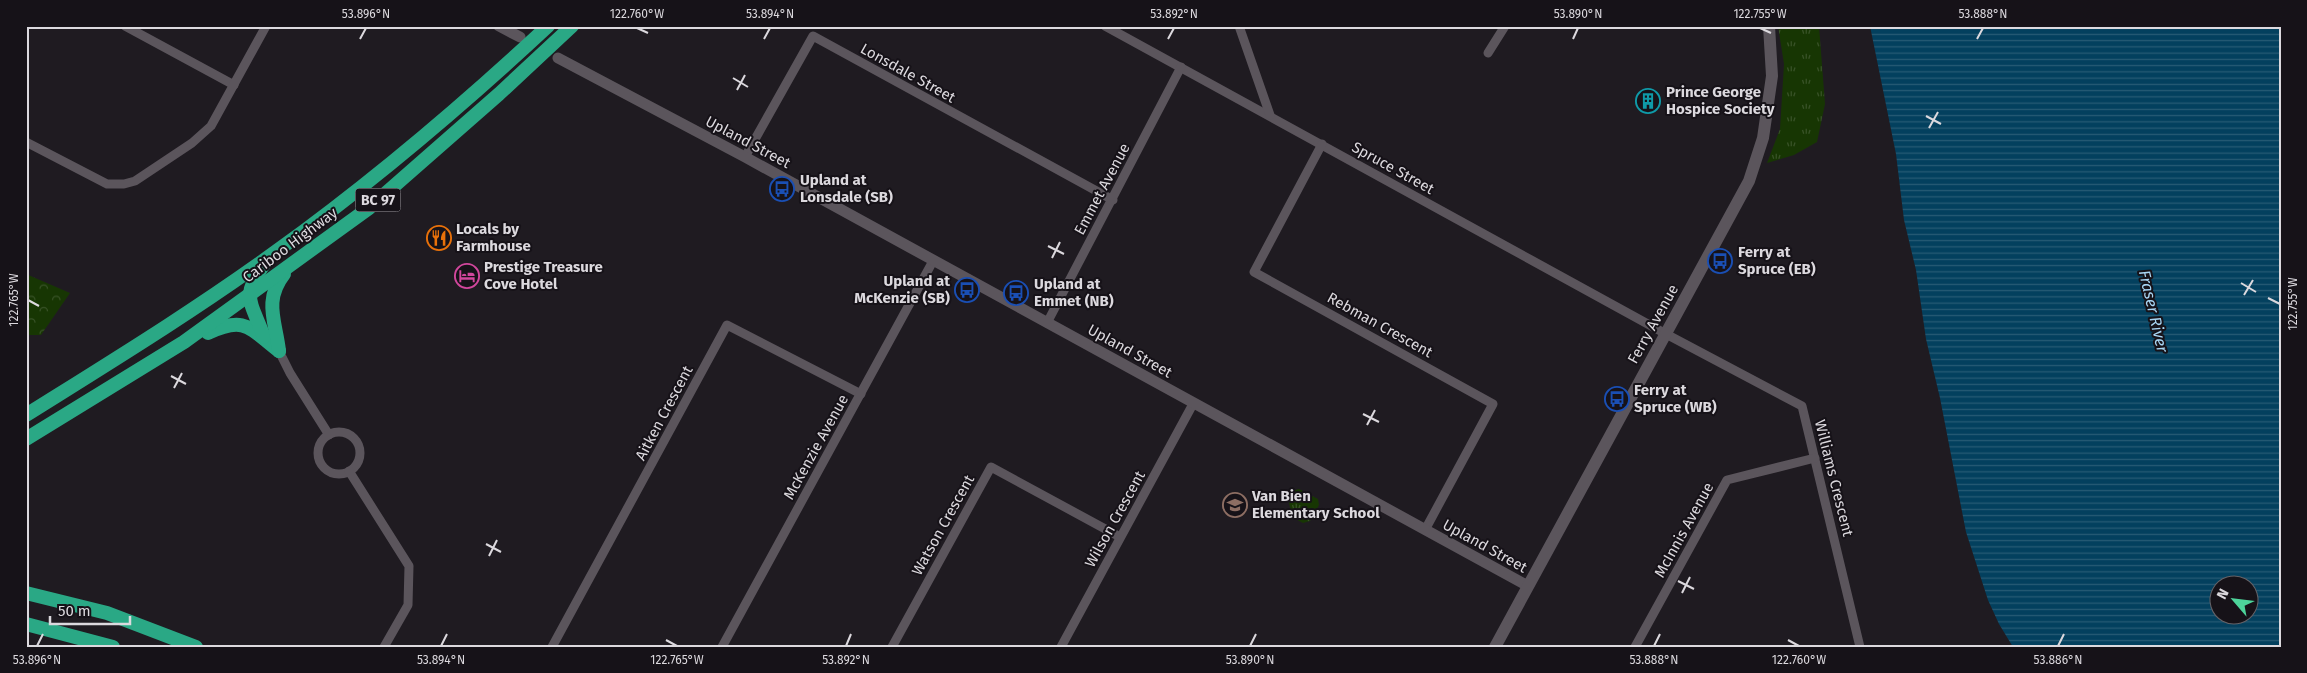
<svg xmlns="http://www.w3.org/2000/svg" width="2307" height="673" viewBox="0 0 2307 673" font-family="'Fira Sans',sans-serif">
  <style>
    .forest { fill: url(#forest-crowns) }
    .park { fill: url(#park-tufts) }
    .water { fill: url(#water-rules); fill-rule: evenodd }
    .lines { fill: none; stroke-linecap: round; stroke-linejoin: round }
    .minor { stroke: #5b555c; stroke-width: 9 }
    .tertiary { stroke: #5b555c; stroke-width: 11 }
    .secondary { stroke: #5b555c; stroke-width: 12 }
    .trunk { stroke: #2aa885; stroke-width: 14 }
    .ticks { fill: none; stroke: #dcd9de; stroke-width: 2 }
    .labels { text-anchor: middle; stroke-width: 4; stroke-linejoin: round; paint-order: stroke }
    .shield { fill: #161218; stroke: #a19da3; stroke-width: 1 }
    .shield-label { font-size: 14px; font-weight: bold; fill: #dcd9de }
    .street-label { font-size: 15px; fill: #dcd9de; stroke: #161218 }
    .poi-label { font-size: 15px; font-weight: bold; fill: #dcd9de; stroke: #161218; text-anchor: start }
    .water-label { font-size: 16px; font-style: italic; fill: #a8d5f3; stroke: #161218 }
    .neatline { fill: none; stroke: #dcd9de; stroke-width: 2 }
    .ticks-label { font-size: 12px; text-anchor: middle; fill: #dcd9de }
  </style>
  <defs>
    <pattern id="forest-crowns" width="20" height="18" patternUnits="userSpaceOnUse" patternTransform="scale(1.25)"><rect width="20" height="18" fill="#173603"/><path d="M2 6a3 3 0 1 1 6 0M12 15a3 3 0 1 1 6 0" fill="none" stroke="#385227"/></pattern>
    <pattern id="park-tufts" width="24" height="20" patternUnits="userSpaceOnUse" patternTransform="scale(1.25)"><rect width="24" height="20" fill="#173603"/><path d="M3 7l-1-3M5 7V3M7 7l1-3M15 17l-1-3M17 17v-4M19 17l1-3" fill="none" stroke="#385227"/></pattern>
    <pattern id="water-rules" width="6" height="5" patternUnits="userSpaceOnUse" patternTransform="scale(1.25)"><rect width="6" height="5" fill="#03405e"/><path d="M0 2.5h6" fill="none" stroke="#275b75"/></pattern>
  </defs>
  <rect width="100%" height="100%" fill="#1f1b21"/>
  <!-- forest -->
  <polygon class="forest" points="26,274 70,293 41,335 26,335"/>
  <!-- park -->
  <g class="park">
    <polygon points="1778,26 1819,26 1825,104 1817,142 1794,155 1767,163 1780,129 1784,64"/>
    <polygon points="1299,489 1318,499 1319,505 1310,521 1303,523 1292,517 1288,498 1291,491"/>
  </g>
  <!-- water -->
  <path class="water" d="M1870,26H2281V647H2013L1999,624L1988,600L1966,532L1940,398L1926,339L1916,270L1904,220L1896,154ZM2220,586H2250V616H2220Z"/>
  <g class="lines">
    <!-- minor -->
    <g class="minor">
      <polyline points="125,26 234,85"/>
      <polyline points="1105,26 1666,334 1802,406 1860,647"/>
      <polyline points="1239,26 1270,115"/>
      <polyline points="1488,53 1505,26"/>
      <polyline points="26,142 107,184 124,184 135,181 192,143 211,126 266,26"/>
      <polyline points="1322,144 1254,272 1493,404 1425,530"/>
      <polyline points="745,157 813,36 1113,200"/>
      <polyline points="1047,323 1181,67"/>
      <polyline points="279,351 290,373 329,435"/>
      <circle cx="339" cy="453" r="21"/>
      <polyline points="349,471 409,566 408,605 384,647"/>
      <polyline points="552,647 727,325 861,394"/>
      <polyline points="722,647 933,261"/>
      <polyline points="892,647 991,467 1120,537"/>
      <polyline points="1061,647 1193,404"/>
      <polyline points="1635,647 1727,480 1815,458"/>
    </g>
    <!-- tertiary -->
    <g class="tertiary">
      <polyline points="499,26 520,37"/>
      <polyline points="558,58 745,157 1528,586"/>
    </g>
    <!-- secondary -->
    <polyline class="secondary" points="1495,647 1749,181 1763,138 1772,76 1769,26"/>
    <!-- trunk -->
    <g class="trunk">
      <path d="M208,333C246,315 250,329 279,351"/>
      <path d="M264,337C251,301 240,297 265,263"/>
      <path d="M279,351C276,322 263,301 284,274"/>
      <path d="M26,415C109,363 194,311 274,253C370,184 461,107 548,26"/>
      <polyline points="26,439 184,342 369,208 499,94 572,26"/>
      <polyline points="26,593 107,613 196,647"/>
      <polyline points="26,624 113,647"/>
    </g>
  </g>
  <!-- ticks -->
  <path class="ticks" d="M637,28L648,33M1760,28L1771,33M360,39L366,28M764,39L770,28M1168,39L1174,28M1573,39L1578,28M1977,39L1983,28M733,78L748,87M737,90L745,75M1926,116L1941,124M1929,128L1938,112M1048,246L1064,254M1052,258L1060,242M2241,283L2256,292M2244,295L2253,280M2268,298L2280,304M28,300L39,306M171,376L186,384M174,388L182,373M1363,414L1379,422M1367,425L1375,410M486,544L501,552M489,556L497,540M1678,581L1694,589M1682,593L1690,577M666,640L677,646M1788,640L1799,646M37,646L43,634M441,646L447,634M846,646L851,634M1250,646L1256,634M1654,646L1660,634M2058,646L2064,634"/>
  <!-- icons -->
  <defs>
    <symbol id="building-ring" viewBox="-11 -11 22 22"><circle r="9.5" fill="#161218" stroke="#0f9aa8" stroke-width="1.5"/><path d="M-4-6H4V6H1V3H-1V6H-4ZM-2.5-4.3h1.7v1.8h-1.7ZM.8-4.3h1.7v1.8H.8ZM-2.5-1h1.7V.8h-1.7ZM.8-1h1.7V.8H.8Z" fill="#0f9aa8"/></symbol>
    <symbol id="bus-ring" viewBox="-11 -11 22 22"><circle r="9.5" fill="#161218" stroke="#1a4fb4" stroke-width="1.5"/><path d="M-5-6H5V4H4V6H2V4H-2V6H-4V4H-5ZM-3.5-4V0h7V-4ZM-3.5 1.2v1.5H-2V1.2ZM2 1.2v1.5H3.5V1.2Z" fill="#1a4fb4"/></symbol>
    <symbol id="restaurant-ring" viewBox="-11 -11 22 22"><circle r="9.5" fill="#161218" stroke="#e8710a" stroke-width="1.5"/><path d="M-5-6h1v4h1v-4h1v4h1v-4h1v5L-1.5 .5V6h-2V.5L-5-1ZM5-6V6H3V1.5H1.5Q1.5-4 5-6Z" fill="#e8710a"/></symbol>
    <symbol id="hotel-ring" viewBox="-11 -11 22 22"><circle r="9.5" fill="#161218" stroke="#d1479c" stroke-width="1.5"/><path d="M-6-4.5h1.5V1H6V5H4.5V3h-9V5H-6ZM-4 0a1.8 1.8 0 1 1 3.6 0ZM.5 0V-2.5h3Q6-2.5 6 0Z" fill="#d1479c"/></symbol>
    <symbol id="school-ring" viewBox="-11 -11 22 22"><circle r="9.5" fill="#161218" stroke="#8d6e63" stroke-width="1.5"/><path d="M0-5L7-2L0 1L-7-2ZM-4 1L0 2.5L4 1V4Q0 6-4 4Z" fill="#8d6e63"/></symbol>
  </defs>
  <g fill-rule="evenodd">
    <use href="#building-ring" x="1634" y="87" width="28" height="28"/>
    <use href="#bus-ring" x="768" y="175" width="28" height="28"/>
    <use href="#restaurant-ring" x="425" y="224" width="28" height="28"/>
    <use href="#bus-ring" x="1706" y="247" width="28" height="28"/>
    <use href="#hotel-ring" x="453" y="262" width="28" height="28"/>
    <use href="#bus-ring" x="953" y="276" width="28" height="28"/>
    <use href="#bus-ring" x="1002" y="279" width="28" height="28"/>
    <use href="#bus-ring" x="1603" y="385" width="28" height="28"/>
    <use href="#school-ring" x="1221" y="491" width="28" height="28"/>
  </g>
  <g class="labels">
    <!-- shield labels -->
    <rect class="shield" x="355.5" y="188.5" width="45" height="23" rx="4"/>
    <g class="shield-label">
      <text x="378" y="205">BC 97</text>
    </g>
    <!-- street labels -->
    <g class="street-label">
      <text transform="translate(908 73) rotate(29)" y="5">Lonsdale Street</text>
      <text transform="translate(748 142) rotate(28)" y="5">Upland Street</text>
      <text transform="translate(1393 168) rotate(29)" y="5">Spruce Street</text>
      <text transform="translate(1102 189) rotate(-62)" y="5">Emmet Avenue</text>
      <text transform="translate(290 245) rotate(-37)" y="5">Cariboo Highway</text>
      <text transform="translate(1653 324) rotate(-61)" y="5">Ferry Avenue</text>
      <text transform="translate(1380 325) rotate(29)" y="5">Rebman Crescent</text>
      <text transform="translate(1130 351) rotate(29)" y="5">Upland Street</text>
      <text transform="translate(664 413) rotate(-62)" y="5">Aitken Crescent</text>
      <text transform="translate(816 447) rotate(-61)" y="5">McKenzie Avenue</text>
      <text transform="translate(1834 478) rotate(76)" y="5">Williams Crescent</text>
      <text transform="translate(1115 519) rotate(-61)" y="5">Wilson Crescent</text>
      <text transform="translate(943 525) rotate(-61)" y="5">Watson Crescent</text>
      <text transform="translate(1684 530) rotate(-61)" y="5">McInnis Avenue</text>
      <text transform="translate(1485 546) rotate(29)" y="5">Upland Street</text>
    </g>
    <!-- poi labels -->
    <g class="poi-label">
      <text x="1666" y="97">Prince George<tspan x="1666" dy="17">Hospice Society</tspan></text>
      <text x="800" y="185">Upland at<tspan x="800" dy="17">Lonsdale (SB)</tspan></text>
      <text x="456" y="234">Locals by<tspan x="456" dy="17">Farmhouse</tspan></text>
      <text x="1738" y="257">Ferry at<tspan x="1738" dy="17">Spruce (EB)</tspan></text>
      <text x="484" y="272">Prestige Treasure<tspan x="484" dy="17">Cove Hotel</tspan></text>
      <text x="950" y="286" text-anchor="end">Upland at<tspan x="950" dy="17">McKenzie (SB)</tspan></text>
      <text x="1034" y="289">Upland at<tspan x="1034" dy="17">Emmet (NB)</tspan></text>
      <text x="1634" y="395">Ferry at<tspan x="1634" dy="17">Spruce (WB)</tspan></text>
      <text x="1252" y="501">Van Bien<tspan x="1252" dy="17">Elementary School</tspan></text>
    </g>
    <!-- water labels -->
    <g class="water-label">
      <text transform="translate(2154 311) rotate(77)" y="6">Fraser River</text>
    </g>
  </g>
  <!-- border -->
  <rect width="2307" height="673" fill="none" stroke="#161218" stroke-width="55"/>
  <!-- north arrow -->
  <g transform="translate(2234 600) rotate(298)"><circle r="24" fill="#161218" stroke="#656267"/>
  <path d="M0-4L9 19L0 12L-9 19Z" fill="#4dd39a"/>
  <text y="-8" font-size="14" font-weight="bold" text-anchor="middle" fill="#dcd9de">N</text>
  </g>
  <!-- scale -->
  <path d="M50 616v8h80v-8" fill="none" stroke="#dcd9de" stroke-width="2.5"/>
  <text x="58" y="616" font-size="15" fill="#dcd9de" stroke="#161218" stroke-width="4" paint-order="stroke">50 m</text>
  <rect x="28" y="28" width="2252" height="618" class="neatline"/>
  <g class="ticks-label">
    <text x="366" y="18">53.896°N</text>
    <text x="637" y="18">122.760°W</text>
    <text x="770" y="18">53.894°N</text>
    <text x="1174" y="18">53.892°N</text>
    <text x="1578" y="18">53.890°N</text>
    <text x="1760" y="18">122.755°W</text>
    <text x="1983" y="18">53.888°N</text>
    <text transform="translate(14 300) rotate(-90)" y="4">122.765°W</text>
    <text transform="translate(2293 304) rotate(-90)" y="4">122.755°W</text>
    <text x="37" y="664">53.896°N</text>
    <text x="441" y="664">53.894°N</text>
    <text x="677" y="664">122.765°W</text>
    <text x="846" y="664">53.892°N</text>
    <text x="1250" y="664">53.890°N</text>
    <text x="1654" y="664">53.888°N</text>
    <text x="1799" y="664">122.760°W</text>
    <text x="2058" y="664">53.886°N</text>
  </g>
</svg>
